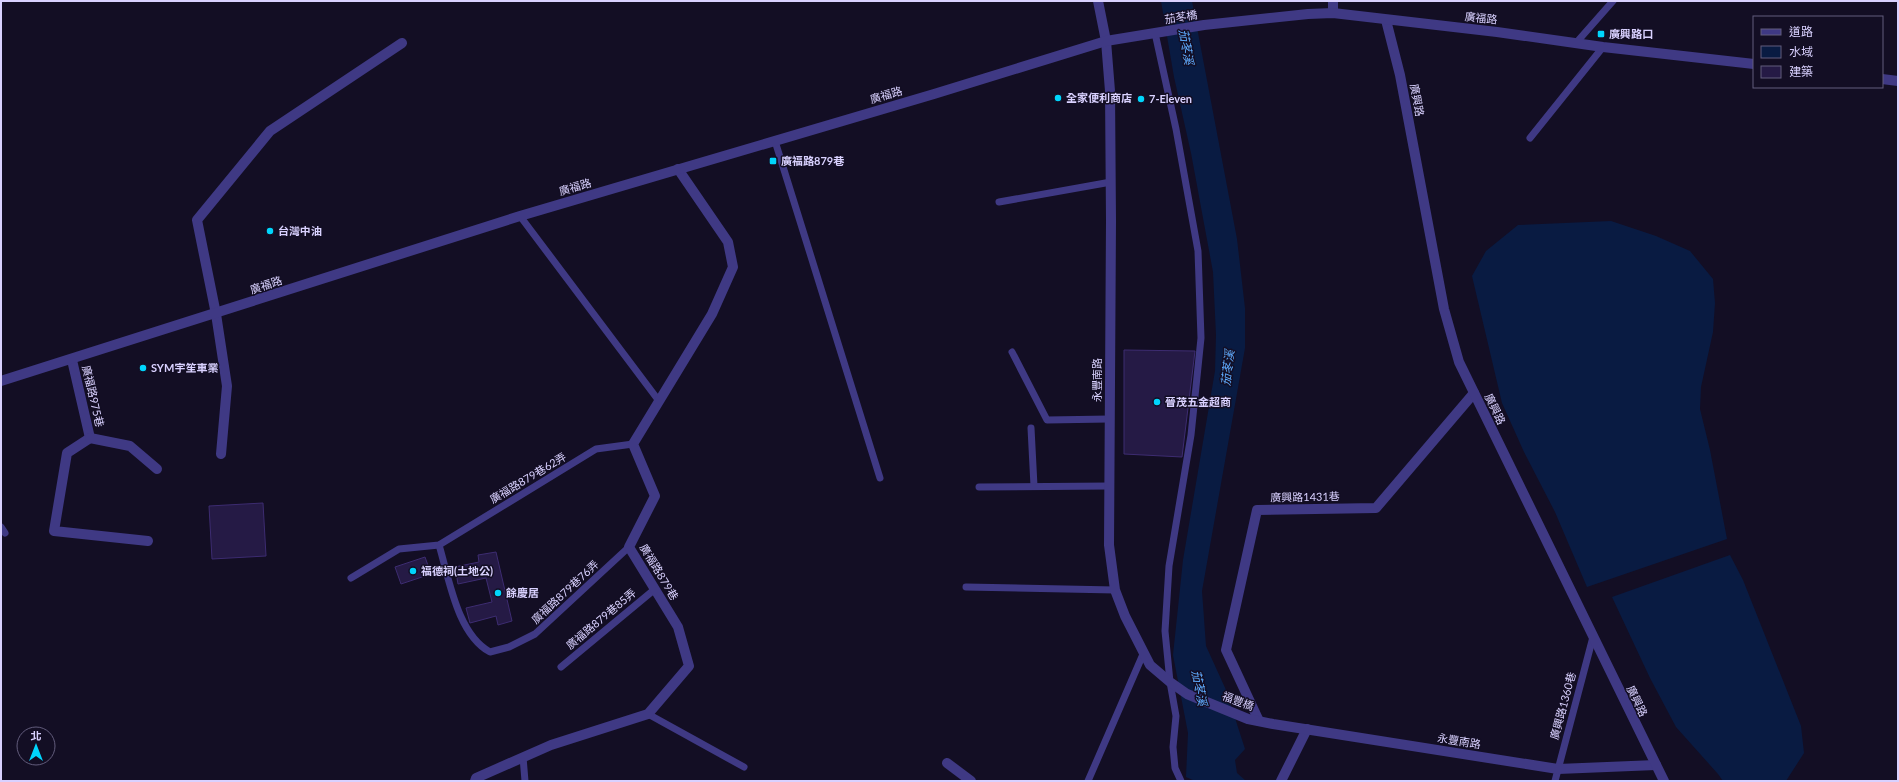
<svg xmlns="http://www.w3.org/2000/svg" width="1899" height="782" viewBox="0 0 1899 782" font-family="Lato,'Noto Sans TC',sans-serif">
  <style>
    .water { fill: #091b42 }
    .building { fill: #251a45; stroke: #3d2c71 }
    .lines { fill: none; stroke-linecap: round; stroke-linejoin: round }
    .service { stroke: #3f3984; stroke-width: 7 }
    .minor { stroke: #3f3984; stroke-width: 10 }
    .tertiary { stroke: #3f3984; stroke-width: 10 }
    .poi-dot { fill: #00d5fc; stroke: #130e24; stroke-width: 1.5 }
    .labels { text-anchor: middle; stroke-width: 3; stroke-linejoin: round; paint-order: stroke }
    .street-label { font-size: 11px; fill: #d9d1ff; stroke: #130e24 }
    .poi-label { font-size: 11px; font-weight: bold; fill: #d9d1ff; stroke: #130e24; text-anchor: start }
    .water-label { font-size: 12px; font-style: italic; fill: #5facff; stroke: #130e24 }
  </style>
  <rect width="100%" height="100%" fill="#130e24"/>
  <!-- water -->
  <g class="water">
    <polygon points="1161,1 1192,1 1237,239 1245,308 1245,348 1202,591 1206,646 1226,690 1245,749 1235,760 1237,773 1246,781 1195,781 1186,777 1188,733 1173,655 1183,560 1215,371 1216,335 1213,272 1191,153 1174,77"/>
    <polygon points="1611,221 1656,236 1690,251 1713,279 1715,303 1713,332 1701,387 1700,409 1710,450 1727,539 1587,587 1555,512 1524,452 1502,403 1472,276 1486,251 1518,225"/>
    <polygon points="1730,555 1743,580 1801,726 1804,753 1786,781 1723,781 1718,774 1676,727 1650,678 1612,597"/>
  </g>
  <!-- building -->
  <g class="building">
    <polygon points="1124,350 1195,351 1182,457 1124,454"/>
    <polygon points="263,503 266,556 212,559 209,506"/>
    <polygon points="496,552 512,621 498,625 496,616 470,623 466,608 492,602 486,578 458,584 455,567 479,562 478,555"/>
    <polygon points="425,557 431,574 401,584 395,567"/>
  </g>
  <g class="lines">
    <!-- service -->
    <g class="service">
      <polyline points="1155,33 1176,129 1198,251 1201,338 1191,435 1169,566 1165,631 1170,682 1176,716 1173,747 1175,768 1181,781"/>
      <polyline points="1576,43 1613,1"/>
      <polyline points="1530,138 1603,47"/>
      <polyline points="775,141 880,478"/>
      <polyline points="999,202 1111,182"/>
      <polyline points="520,216 659,401"/>
      <polyline points="1012,352 1047,420 1109,419"/>
      <polyline points="1031,428 1034,486"/>
      <polyline points="979,487 1109,486"/>
      <polyline points="1,527 5,533"/>
      <path d="M439,545C449,578 457,634 490,652L509,647L535,634L629,547"/>
      <polyline points="351,578 399,549 439,545 596,449 633,444"/>
      <polyline points="966,587 1115,590"/>
      <polyline points="561,667 655,589"/>
      <polyline points="648,714 744,767"/>
      <polyline points="523,757 525,781"/>
      <polyline points="1088,781 1144,652"/>
      <polyline points="1555,781 1593,637"/>
    </g>
    <!-- minor -->
    <g class="minor">
      <polyline points="1333,1 1333,13"/>
      <polyline points="72,360 90,438"/>
      <polyline points="90,438 67,453 54,531 148,541"/>
      <polyline points="90,438 130,446 157,469"/>
      <polyline points="221,454 227,386 216,314 197,220 270,131 402,43"/>
      <polyline points="1259,721 1226,650 1257,510 1376,508 1474,393"/>
      <polyline points="947,763 971,781"/>
      <polyline points="475,781 476,778 551,745 648,714 689,666 678,627 629,547 655,496 633,444 712,314 733,267 728,242 678,169"/>
      <polyline points="1281,781 1307,729"/>
    </g>
    <!-- tertiary -->
    <g class="tertiary">
      <polyline points="1098,1 1106,41 1110,91 1111,221 1109,545 1115,590 1125,616 1150,665 1170,682 1187,694 1248,719 1273,724 1558,769 1656,765"/>
      <polyline points="1386,20 1400,75 1444,309 1459,362 1664,781"/>
      <polyline points="1882,79 1898,81"/>
      <polyline points="1,381 520,216 934,94 1106,41 1204,25 1308,14 1333,13 1497,32 1603,47 1754,64"/>
    </g>
  </g>
  <!-- markers -->
  <g class="poi-dot">
    <rect x="1597" y="30" width="8" height="8" rx="2"/>
    <circle cx="1058" cy="98" r="4"/>
    <circle cx="1141" cy="99" r="4"/>
    <rect x="769" y="157" width="8" height="8" rx="2"/>
    <circle cx="270" cy="231" r="4"/>
    <circle cx="143" cy="368" r="4"/>
    <circle cx="1157" cy="402" r="4"/>
    <circle cx="413" cy="571" r="4"/>
    <circle cx="498" cy="593" r="4"/>
  </g>
  <g class="labels">
    <!-- street labels -->
    <g class="street-label">
      <text transform="translate(1181 17) rotate(-9)" y="4">茄苳橋</text>
      <text transform="translate(1481 18) rotate(6)" y="4">廣福路</text>
      <text transform="translate(886 95) rotate(-16)" y="4">廣福路</text>
      <text transform="translate(1417 100) rotate(79)" y="4">廣興路</text>
      <text transform="translate(575 187) rotate(-16)" y="4">廣福路</text>
      <text transform="translate(266 285) rotate(-18)" y="4">廣福路</text>
      <text transform="translate(1097 380) rotate(-90)" y="4">永豐南路</text>
      <text transform="translate(93 396) rotate(77)" y="4">廣福路975巷</text>
      <text transform="translate(1495 409) rotate(64)" y="4">廣興路</text>
      <text transform="translate(528 478) rotate(-31)" y="4">廣福路879巷62弄</text>
      <text transform="translate(1305 497) rotate(-1)" y="4">廣興路1431巷</text>
      <text transform="translate(659 572) rotate(59)" y="4">廣福路879巷</text>
      <text transform="translate(565 592) rotate(-43)" y="4">廣福路879巷76弄</text>
      <text transform="translate(601 619) rotate(-40)" y="4">廣福路879巷85弄</text>
      <text transform="translate(1238 701) rotate(20)" y="4">福豐橋</text>
      <text transform="translate(1637 701) rotate(64)" y="4">廣興路</text>
      <text transform="translate(1563 706) rotate(-75)" y="4">廣興路1360巷</text>
      <text transform="translate(1459 741) rotate(9)" y="4">永豐南路</text>
    </g>
    <!-- poi labels -->
    <g class="poi-label">
      <text x="1609" y="38">廣興路口</text>
      <text x="1066" y="102">全家便利商店</text>
      <text x="1149" y="103">7-Eleven</text>
      <text x="781" y="165">廣福路879巷</text>
      <text x="278" y="235">台灣中油</text>
      <text x="151" y="372">SYM宇笙車業</text>
      <text x="1165" y="406">晉茂五金超商</text>
      <text x="421" y="575">福德祠(土地公)</text>
      <text x="506" y="597">餘慶居</text>
    </g>
    <!-- water labels -->
    <g class="water-label">
      <text transform="translate(1186 47) rotate(80)" y="4">茄苳溪</text>
      <text transform="translate(1228 368) rotate(-83)" y="4">茄苳溪</text>
      <text transform="translate(1199 688) rotate(79)" y="4">茄苳溪</text>
    </g>
  </g>
  <!-- border -->
  <rect width="1899" height="782" fill="none" stroke="#d9d1ff" stroke-width="4"/>
  <!-- legend -->
  <rect x="1753" y="16" width="130" height="72" fill="#130e24" stroke="#625c7c"/>
  <rect x="1761" y="29" width="20" height="6" fill="#3f3984" stroke="#625c7c"/>
  <text x="1789" y="36" font-size="12" fill="#d9d1ff">道路</text>
  <rect x="1761" y="46" width="20" height="12" fill="#091b42" stroke="#625c7c"/>
  <text x="1789" y="56" font-size="12" fill="#d9d1ff">水域</text>
  <rect x="1761" y="66" width="20" height="12" fill="#251a45" stroke="#625c7c"/>
  <text x="1789" y="76" font-size="12" fill="#d9d1ff">建築</text>
  <!-- north arrow -->
  <g transform="translate(36 746)"><circle r="19" fill="#130e24" stroke="#625c7c"/>
  <path d="M0-3L7 15L0 10L-7 15Z" fill="#00d5fc"/>
  <text y="-6" font-size="11" font-weight="bold" text-anchor="middle" fill="#d9d1ff">北</text>
  </g>
</svg>
